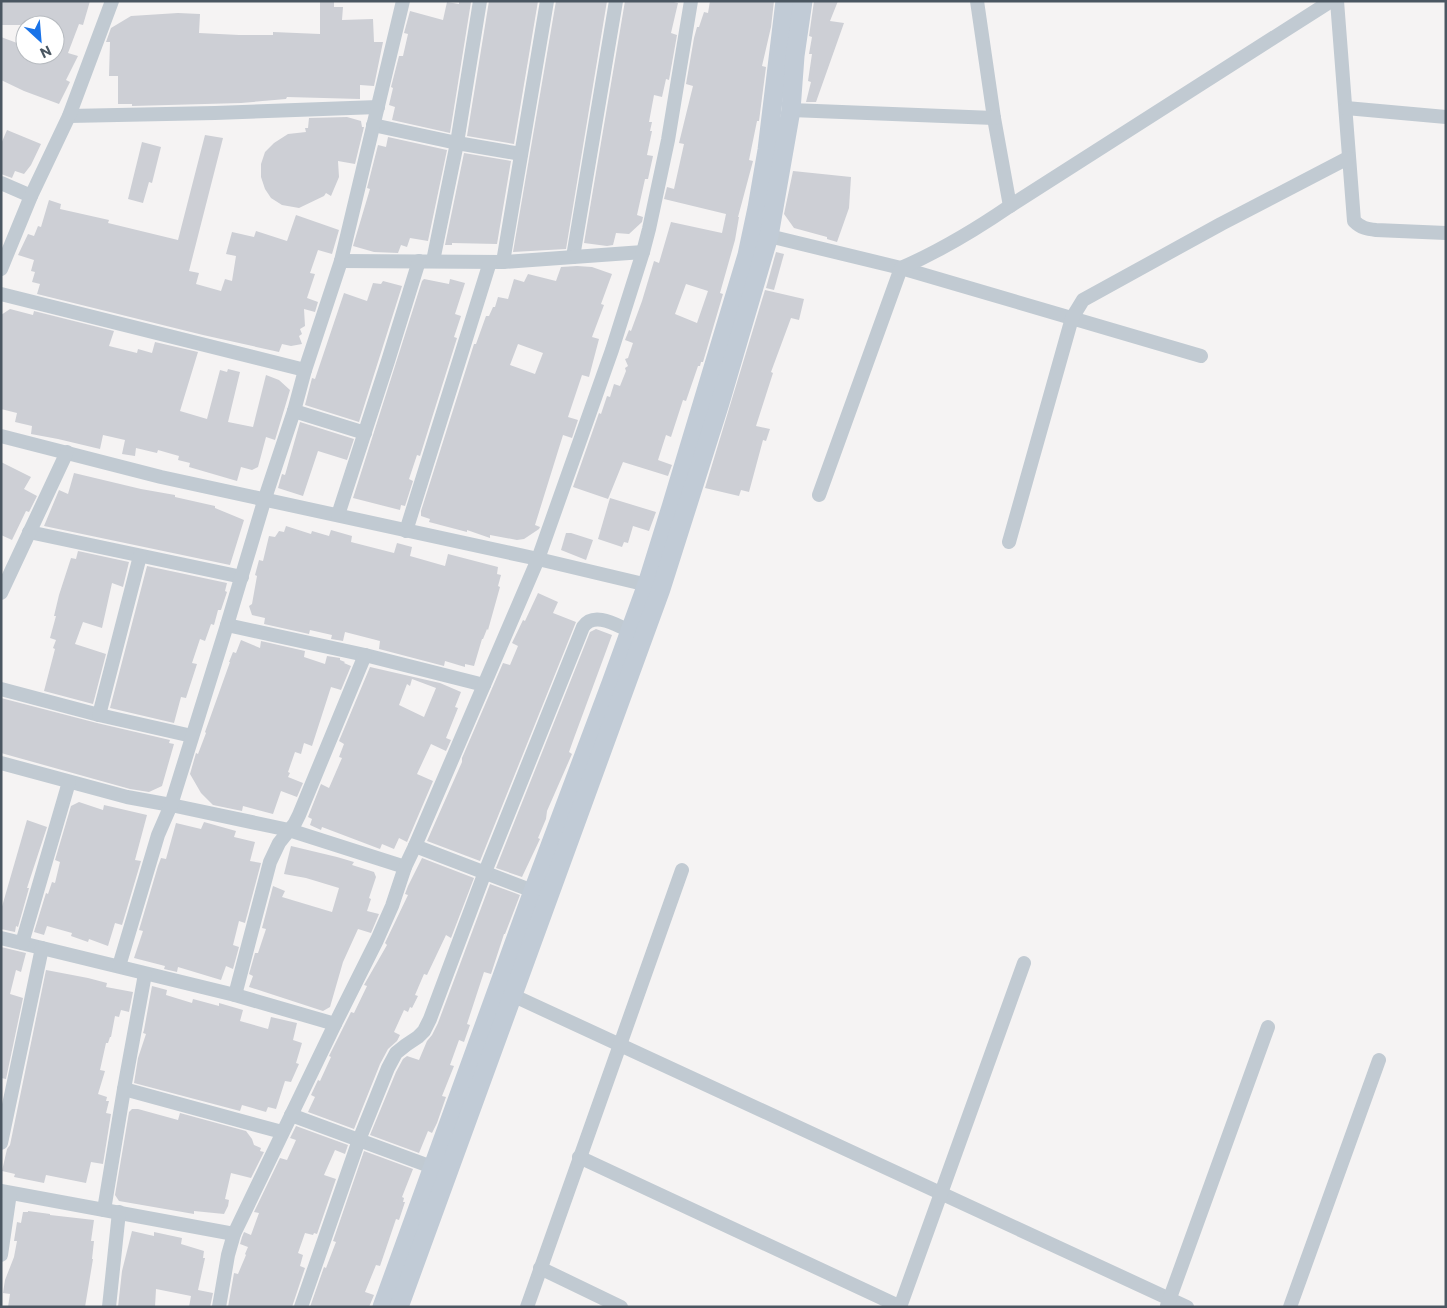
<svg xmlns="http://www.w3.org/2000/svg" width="1447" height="1308" viewBox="0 0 1447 1308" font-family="Commissioner,sans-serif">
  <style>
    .building { fill: #cdcfd5; fill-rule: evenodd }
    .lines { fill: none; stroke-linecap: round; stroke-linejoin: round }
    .street { stroke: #c1cad2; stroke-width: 14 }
    .secondary { stroke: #c1cbd6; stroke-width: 19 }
  </style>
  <rect width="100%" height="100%" fill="#f5f3f3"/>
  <!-- building -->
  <g class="building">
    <polygon points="1,1 90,1 83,25 79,24 68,53 78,56 66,80 70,82 59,104 24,91 1,80 1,37 25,46 25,55 55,55 55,25 1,25"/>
    <polygon points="320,1 334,1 334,7 343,7 342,20 373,19 374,42 383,42 374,86 360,85 360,99 287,97 286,99 241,103 132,106 132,104 118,104 118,76 109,76 110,42 106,42 111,28 131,16 178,13 200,14 199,33 239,35 273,35 273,32 320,34"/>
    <polygon points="459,1 471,2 450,133 392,120 395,107 389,105 393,88 391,87 399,56 403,56 408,34 404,33 410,11 443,20 447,2 459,4"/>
    <polygon points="489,1 538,1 514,144 467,136"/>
    <polygon points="556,1 607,1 566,249 513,252"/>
    <polygon points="625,1 670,1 678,3 671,33 677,35 669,80 666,79 662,97 654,95 649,122 652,122 650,131 652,131 647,155 653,156 648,179 645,179 637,215 643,217 642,222 629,234 616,233 613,245 607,246 584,243"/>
    <path d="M710,1H774L771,27L762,66L766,67L759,121H757L749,160L753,161L738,217H739L735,240L720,293L723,294L703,362H701L700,366H698L686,401L683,400L671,437L666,435L658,460L672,465L668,476L623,462L608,499L573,487L599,413L601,414L607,396L610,397L614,384L620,386L626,371L625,368L628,366L625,359L628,358L633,343L625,340L629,330L631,331L642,301L654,261L659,263L671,222L722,233L726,214L664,199L667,187L674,189L684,144L679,143L693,86L686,84L694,38L697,27H699L704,12L708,13ZM686,284L708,291L697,323L675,314Z"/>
    <polygon points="814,1 838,1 830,21 844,23 816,102 806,102 811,82 808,81 812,54 809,54 812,37 809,36"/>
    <polygon points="347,117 361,121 362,127 364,127 355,164 338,161 339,177 331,196 326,193 324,196 299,208 282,205 271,198 265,189 261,177 261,164 265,152 274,143 288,134 306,132 305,128 308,128 309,118"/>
    <polygon points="7,130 41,144 31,165 24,174 15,171 12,178 1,174 1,144"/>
    <polygon points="205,135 223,138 189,271 199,273 196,284 221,291 225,279 232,281 236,256 226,254 232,232 254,237 256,231 287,241 296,215 339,230 332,254 318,250 310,273 315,274 307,298 318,302 315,312 304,309 305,326 300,329 302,334 299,336 302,344 291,346 282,344 279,352 203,335 37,294 40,284 32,282 35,272 31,271 34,260 18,255 28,234 34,236 38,226 41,227 49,200 61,204 60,209 109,220 108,223 178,240"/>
    <polygon points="388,137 447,150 428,241 410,238 407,247 401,245 398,253 374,252 353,246 370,189 367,188 378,145 386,147"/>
    <polygon points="142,142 161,147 152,183 149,182 143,203 128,199"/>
    <polygon points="464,153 511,161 497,244 452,243 452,245 445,245"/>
    <polygon points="793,171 851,177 849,208 837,242 827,239 827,237 794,228 784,214"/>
    <polygon points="776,252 784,254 774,290 766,288"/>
    <path d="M577,266L592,267L612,274L601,304L604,305L592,337L599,339L589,377L582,375L568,417L578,420L572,438L563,435L535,525L540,527L539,529L524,539L517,540L490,535V538L467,530V532L429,522L430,519L421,516V511L474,344H476L486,316H489L493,307H495L498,297L508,299L514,279L524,282L528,274L556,281L561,267ZM518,344L543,353L535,374L510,365Z"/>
    <polygon points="424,279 449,284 450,279 465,283 455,314 461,316 454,337 457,338 420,456 417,455 409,479 413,481 405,506 401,505 400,510 353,498 422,281"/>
    <polygon points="383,281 402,286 359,422 305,405 312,378 315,379 344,293 367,301 373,283 381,284"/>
    <polygon points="765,290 804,299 799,320 791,318 771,372 773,373 756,426 770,429 766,441 763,440 749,492 741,490 739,496 705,488"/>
    <polygon points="10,309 33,315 34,311 114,331 109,346 137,353 138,349 152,353 155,342 198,352 180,411 207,419 220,370 227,372 228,369 240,372 228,422 253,427 266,375 279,380 290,390 275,440 266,437 258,467 252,470 241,467 237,481 189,467 190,463 178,460 179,456 158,450 157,453 136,448 135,456 122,454 125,440 103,435 100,449 58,439 31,434 32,426 15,422 17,413 1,409 1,315"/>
    <polygon points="300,422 354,439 347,460 318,451 303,496 278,488 282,474 285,475"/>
    <polygon points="1,462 31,477 24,489 37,496 29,512 26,511 12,540 1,535"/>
    <polygon points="74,473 141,489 175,495 175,497 215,506 215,508 244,520 230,565 44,526 59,490 68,494"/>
    <polygon points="610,498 656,512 649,531 633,526 628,543 624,542 622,547 598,539"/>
    <polygon points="286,526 311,534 312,531 329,536 331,530 352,536 351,542 394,553 397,543 412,547 410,556 445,566 448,554 498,567 497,574 501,575 498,586 500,587 488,630 487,629 483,639 482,639 474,666 465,664 465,667 445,661 444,666 379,649 380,641 345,632 343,641 331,639 332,635 310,630 309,634 264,624 265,618 252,615 249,606 252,604 257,576 255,575 259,560 263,561 269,536 275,537 279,531 284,532"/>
    <polygon points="566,533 571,533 593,540 586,560 561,550"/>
    <polygon points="78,551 129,562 123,587 112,583 102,628 83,622 75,644 106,654 93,704 44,691 55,649 53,648 56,640 50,638 56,616 54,616 59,595 71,558 76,559"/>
    <polygon points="147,566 227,583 225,591 227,592 221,610 218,610 214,625 211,624 205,641 200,639 192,663 197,664 186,698 181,697 174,723 110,708"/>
    <polygon points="538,593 558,602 553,613 576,622 480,861 427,841 462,762 462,758 503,663 510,665 518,646 512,643 523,620 525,621"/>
    <polygon points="596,629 612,635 574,738 569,752 572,754 547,811 546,819 538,838 540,839 522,877 496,868 590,632"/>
    <polygon points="241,640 260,648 261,641 305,651 304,657 325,664 327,656 340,658 340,660 345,662 344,663 351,666 341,690 331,687 312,746 304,743 301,754 295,752 288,772 290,773 288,777 303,783 297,797 281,791 273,814 243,806 242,811 213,805 201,793 190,774 196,753 198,754 206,733 205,732 230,662 229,662 233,652 236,653"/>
    <path d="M370,667L440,683L461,692L455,707L458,708L446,738L451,740L446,751L431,744L417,774L433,781L407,842L399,838L394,849L382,844L380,849L322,827L321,830L310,825L312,819L308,817L321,784L329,788L342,758L339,757L344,744L339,741ZM412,679L436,688L424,717L399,705L407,684L410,686Z"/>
    <polygon points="1,698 97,723 170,740 169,743 174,744 162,786 149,792 130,789 1,753"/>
    <polygon points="79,802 103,810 104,805 147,815 135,860 141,861 122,925 115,923 108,946 89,939 88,942 71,936 72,933 47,926 44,935 34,932 46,893 48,894 52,882 55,883 60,862 55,860 71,806"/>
    <polygon points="27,820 47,827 27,888 29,888 18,927 16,926 15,932 1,929 1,910"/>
    <polygon points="204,822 236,831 234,837 255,842 250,861 261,863 245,923 239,921 233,945 239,947 233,969 226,966 221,980 178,967 177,972 164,969 165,966 134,958 143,931 139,930 158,866 161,858 166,859 176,823 201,829"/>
    <polygon points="291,846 337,857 354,862 352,865 374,872 376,877 369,898 371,899 367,911 379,914 371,933 358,929 343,962 330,1007 323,1011 249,987 253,976 249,974 255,953 258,953 266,929 262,928 273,886 285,891 282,897 332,912 339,888 306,878 284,874"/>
    <polygon points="422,858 474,878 451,938 446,935 427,975 424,974 415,995 418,996 412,1008 410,1007 408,1012 404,1010 394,1032 400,1035 397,1041 388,1049 380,1064 354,1129 308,1112 315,1097 311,1095 318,1080 320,1081 331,1057 329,1056 351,1012 354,1013 367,986 364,985 387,945 385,943 408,895 405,894 408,886"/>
    <polygon points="490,884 520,895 505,934 504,934 491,974 484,972 467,1024 470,1025 464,1042 459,1040 450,1065 454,1066 442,1096 446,1097 437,1123 432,1133 428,1131 419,1153 370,1135 396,1072 403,1059 407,1056 419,1060 427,1041 432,1035 438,1023"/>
    <polygon points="1,947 26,953 21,972 16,970 10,994 23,998 6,1079 1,1078"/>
    <polygon points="46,970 88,978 107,983 106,987 133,992 129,1012 121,1010 119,1017 115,1016 111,1037 110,1037 108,1043 106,1043 100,1070 105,1071 98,1094 107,1097 106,1101 109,1101 106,1113 111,1114 103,1164 91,1162 86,1183 46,1175 44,1183 14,1177 15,1174 2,1171 7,1149 10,1145"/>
    <polygon points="152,986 167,990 166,995 192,1003 193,999 219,1006 219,1003 243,1010 240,1021 268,1029 271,1017 297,1023 293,1040 302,1043 296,1063 299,1064 291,1082 285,1081 276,1109 268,1107 266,1112 242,1105 240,1111 134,1083 138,1058 146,1034 143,1033 144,1030"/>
    <polygon points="132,1109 138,1109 178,1120 180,1113 246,1131 252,1139 254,1145 261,1148 260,1151 264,1152 251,1178 231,1173 225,1199 229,1200 228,1206 224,1214 194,1211 194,1214 119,1201 115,1195 129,1112"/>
    <polygon points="296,1126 348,1145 345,1154 335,1150 324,1175 336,1179 317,1234 314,1233 313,1235 305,1233 298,1253 303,1255 300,1266 305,1268 292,1307 228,1307 234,1273 238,1274 246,1255 245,1254 248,1247 240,1244 242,1237 244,1232 251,1235 259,1213 254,1212 280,1158 287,1160 296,1140 290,1138"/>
    <polygon points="364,1151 413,1169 402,1197 404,1198 403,1202 405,1202 399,1220 396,1219 380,1266 376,1265 365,1292 374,1295 369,1307 310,1307 324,1267 326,1268 336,1242 333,1241"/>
    <polygon points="28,1211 50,1214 50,1215 94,1220 91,1241 94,1241 92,1259 93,1259 85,1307 8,1307 10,1294 3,1293 5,1280 14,1257 17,1241 14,1241 17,1222 21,1223 23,1212 28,1212"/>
    <polygon points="132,1231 154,1236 154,1232 182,1238 181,1244 204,1251 203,1258 205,1258 198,1290 213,1293 210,1307 189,1307 191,1296 156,1289 155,1307 118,1307 122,1271"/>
  </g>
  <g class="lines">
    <!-- street -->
    <g class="street">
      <polyline points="977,1 994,118 1010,206"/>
      <path d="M1337,1L1354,221C1361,228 1367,229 1376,230L1446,233"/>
      <polyline points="1346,108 1446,117"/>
      <polyline points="791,110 994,118"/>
      <polyline points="69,116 215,113 378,107"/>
      <polyline points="373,125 457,143 521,154"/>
      <polyline points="1,183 31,196"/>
      <polyline points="769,236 901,268 1201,356"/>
      <polyline points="573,257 616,1"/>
      <polyline points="341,261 503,262 643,252"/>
      <polyline points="433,261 457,143 480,1"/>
      <polyline points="503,262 547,1"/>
      <polyline points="1,269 31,196 69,116 112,1"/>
      <polyline points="1,294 305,370"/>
      <polyline points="294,411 365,433"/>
      <polyline points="1,436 161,477 538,559 656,587"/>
      <path d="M819,495L901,268C940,251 975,230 1010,206L1331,1"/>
      <polyline points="338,515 388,361 419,261"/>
      <polyline points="406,531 490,262"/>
      <polyline points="29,532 242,577"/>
      <polyline points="1009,542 1072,318 1083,300 1221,224 1348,158"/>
      <polyline points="1,593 67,452"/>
      <polyline points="227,625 365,655 484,685"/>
      <polyline points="1,689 99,715 192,736"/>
      <polyline points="99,715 140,556"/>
      <polyline points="1,763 127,797 171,805 289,830 405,867"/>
      <polyline points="415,846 533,891"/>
      <polyline points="1,938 235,995 335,1024"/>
      <polyline points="22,943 69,782"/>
      <polyline points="119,966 158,835 171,805 227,625 265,498 294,411 305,370 341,261 403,1"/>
      <polyline points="235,995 270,862 279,843 295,823 299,815 365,655"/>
      <polyline points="512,995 1187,1307"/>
      <polyline points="124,1089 282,1132"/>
      <polyline points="291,1115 432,1167"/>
      <polyline points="1,1143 42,948"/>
      <polyline points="579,1157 901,1307"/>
      <polyline points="1,1191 234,1234"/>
      <polyline points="104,1210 124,1089 145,974"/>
      <polyline points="1,1255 10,1193"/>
      <polyline points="540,1268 621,1307"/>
      <polyline points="1167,1306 1268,1027"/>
      <polyline points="109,1307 119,1212"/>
      <polyline points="219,1307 228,1255 234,1234 335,1024 377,940 392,906 405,867 415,846 538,559 612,350 643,252 649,229 668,140 691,1"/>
      <path d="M301,1307L359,1140L388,1068L396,1053L406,1045L418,1037L424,1031L430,1019L485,872L583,627C594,611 616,625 630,631"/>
      <polyline points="527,1307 682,870"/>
      <polyline points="900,1307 1024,963"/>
      <polyline points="1290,1307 1379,1060"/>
    </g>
    <!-- secondary -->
    <g class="secondary">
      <polyline points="382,1307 533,891 611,683 647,584 671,507 747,255 757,208 767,150 785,1"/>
      <polyline points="399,1307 661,589 720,403 769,236 791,110 795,56 803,1"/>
    </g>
  </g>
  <!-- border -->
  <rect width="1447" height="1308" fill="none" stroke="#4a5661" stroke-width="5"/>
  <!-- north arrow -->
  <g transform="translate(40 40) rotate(154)"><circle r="24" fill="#ffffff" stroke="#b7bbc0"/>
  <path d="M0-4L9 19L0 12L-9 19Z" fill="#1a73e8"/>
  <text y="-8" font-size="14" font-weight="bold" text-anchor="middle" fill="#4a5661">N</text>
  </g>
</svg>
